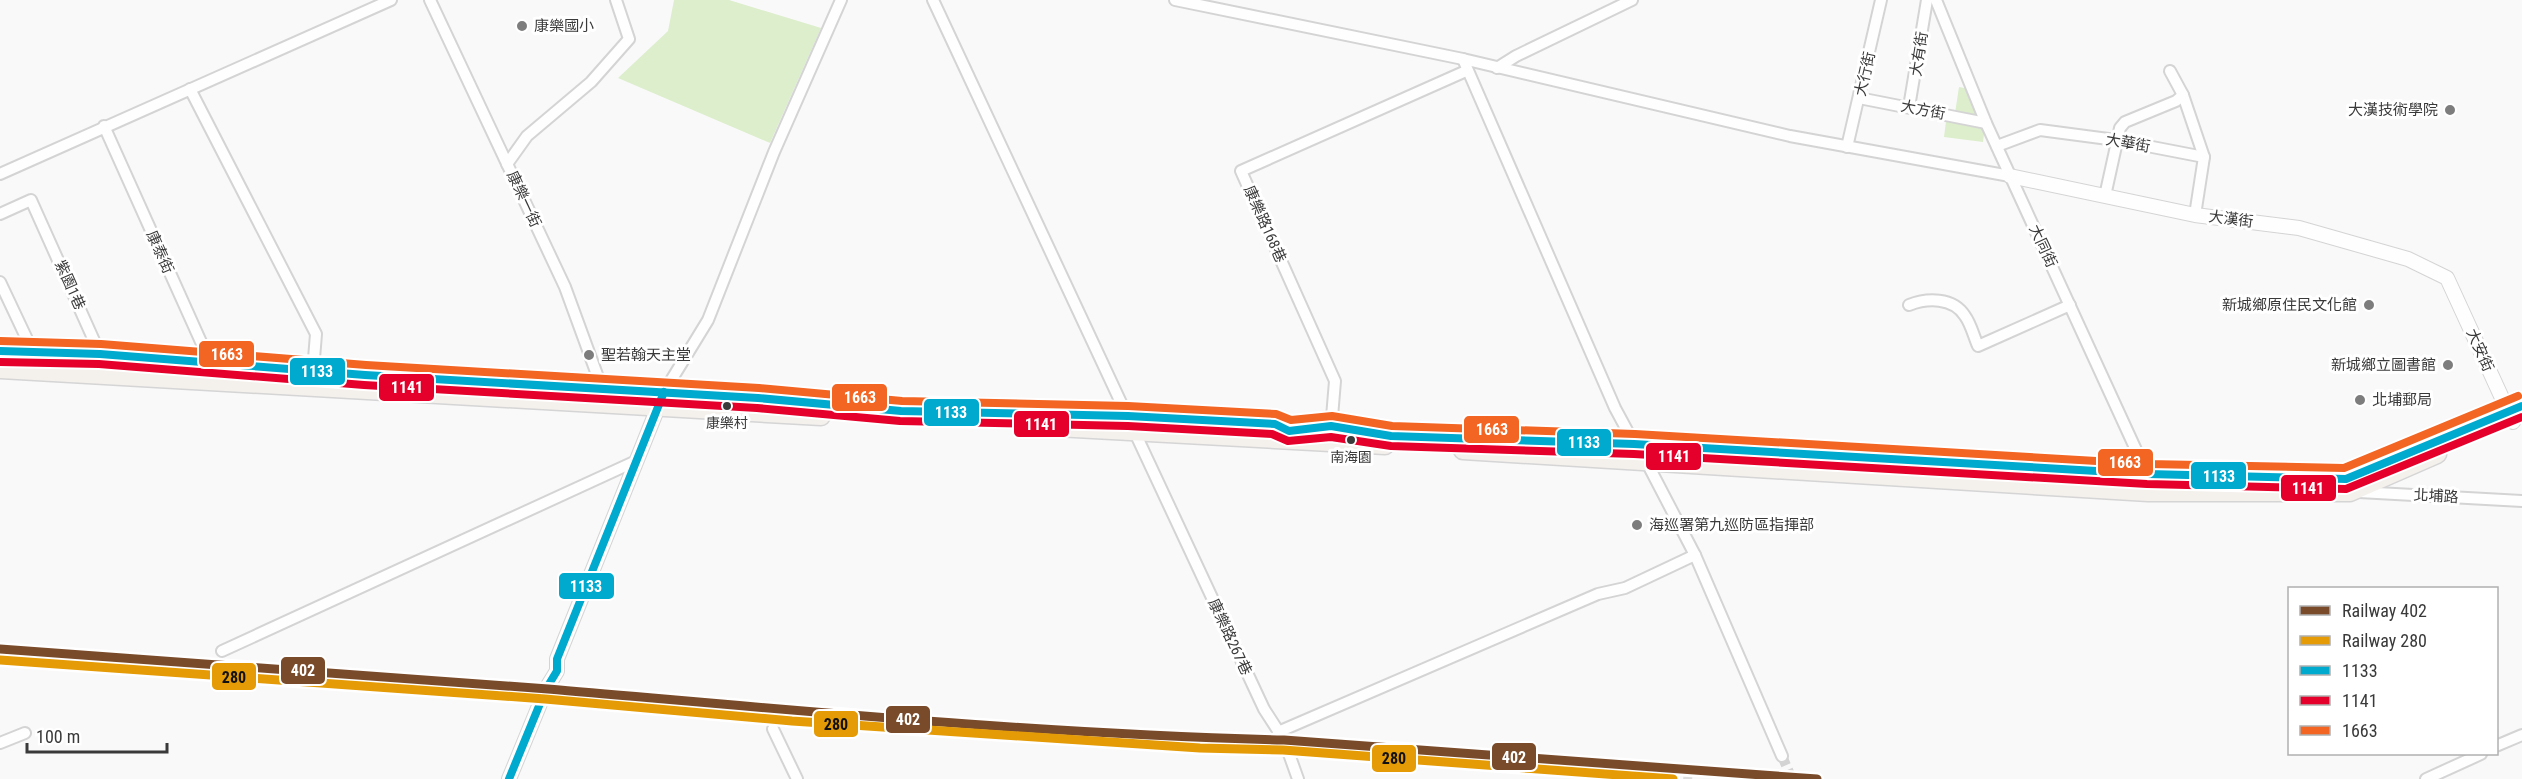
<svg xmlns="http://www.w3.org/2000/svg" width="2522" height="779" viewBox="0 0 2522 779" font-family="'Roboto Condensed','Noto Sans TC',sans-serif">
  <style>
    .green { fill: #dceecb }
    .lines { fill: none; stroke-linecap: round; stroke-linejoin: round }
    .minor-tunnel { stroke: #d3d3d4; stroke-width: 10; stroke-dasharray: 10 5; stroke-linecap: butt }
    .minor-casing { stroke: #d4d4d5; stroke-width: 14 }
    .tertiary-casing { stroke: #d4d4d5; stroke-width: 16 }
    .primary-casing { stroke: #d5d5d6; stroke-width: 21 }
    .minor { stroke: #fefefe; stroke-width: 10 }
    .tertiary { stroke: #fefefe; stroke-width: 14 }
    .primary { stroke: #f4f0ec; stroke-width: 18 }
    .rail { stroke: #dcdcdd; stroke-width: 3; stroke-dasharray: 9 4.5; stroke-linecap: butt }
    .bus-1-casing { stroke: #fff; stroke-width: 12 }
    .bus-2-casing { stroke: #fff; stroke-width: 12 }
    .bus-3-casing { stroke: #fff; stroke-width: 12 }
    .bus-1 { stroke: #00a9ce; stroke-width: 8 }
    .bus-2 { stroke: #e4002b; stroke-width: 8 }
    .bus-3 { stroke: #f26522; stroke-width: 8 }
    .rail-1-casing { stroke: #fff; stroke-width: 14 }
    .rail-2-casing { stroke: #fff; stroke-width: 14 }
    .rail-1 { stroke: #7a4b2a; stroke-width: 9 }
    .rail-2 { stroke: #e49b06; stroke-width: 9 }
    .poi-dot { fill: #7d7d7e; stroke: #fff; stroke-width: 2 }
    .bus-dot { fill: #3a3a3b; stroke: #fff; stroke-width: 2 }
    .labels { text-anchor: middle; stroke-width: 6; stroke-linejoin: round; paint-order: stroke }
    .bus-label { font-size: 14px; fill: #3a3a3b; stroke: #fff }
    .poi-label { font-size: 15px; fill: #3a3a3b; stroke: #fff; text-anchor: start }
    .street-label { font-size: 15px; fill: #3a3a3b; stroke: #fff }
    .line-badge { stroke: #fff; stroke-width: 2 }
    .badge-label { font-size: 16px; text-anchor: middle; font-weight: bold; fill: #fff }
    .pale-badge-label { font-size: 16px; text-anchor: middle; font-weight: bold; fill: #111 }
  </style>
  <rect width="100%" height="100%" fill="#f9f9fa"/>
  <!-- green -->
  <g class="green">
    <polygon points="674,0 729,0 821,28 770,143 618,78 668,31"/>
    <polygon points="1959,87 1969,89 1981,118 1955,113"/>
    <polygon points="1946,121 1985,126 1983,142 1944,137"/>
  </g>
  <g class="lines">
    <!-- minor-tunnel -->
    <polyline class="minor-tunnel" points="1782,756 1792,779"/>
    <defs>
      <g id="minor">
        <polyline points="430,0 565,287 603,391"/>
        <polyline points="933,0 1264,709 1284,740 1298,779"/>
        <polyline points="1175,0 1463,59 1790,136 2010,176"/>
        <polyline points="1936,0 1986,123 2148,476"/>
        <polyline points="1463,59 1615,408 1636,447"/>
        <polyline points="1497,68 1516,56 1632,0"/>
        <polyline points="2170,71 2183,95 2204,157 2195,215"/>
        <polyline points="190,89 316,334 313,371"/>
        <polyline points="1859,98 1986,123"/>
        <polyline points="1909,107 1927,0"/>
        <polyline points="104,126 210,362 210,367"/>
        <polyline points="1997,146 2040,130 2116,140 2204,157"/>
        <polyline points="1847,147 1881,0"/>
        <polyline points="507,164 527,136 591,82 629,39 616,0"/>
        <polyline points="0,174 391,0"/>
        <polyline points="2105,196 2120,128 2125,122 2176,101 2183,95"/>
        <polyline points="0,214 31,200 100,354 99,373"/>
        <polyline points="0,282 33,352"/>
        <path d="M1909,305C1927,298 1953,297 1965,316C1971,324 1974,337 1978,346L2070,305"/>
        <polyline points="664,392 708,320 774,152 841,0"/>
        <polyline points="1331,429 1335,381 1241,171 1466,71"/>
        <polyline points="1645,459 1695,555 1782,756"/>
        <polyline points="2359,492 2522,501"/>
        <polyline points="222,651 636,461"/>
        <polyline points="773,729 797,779"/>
        <polyline points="1278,732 1598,594 1625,588 1695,555"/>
        <polyline points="0,743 25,733"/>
        <polyline points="2496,746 2522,735"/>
        <polyline points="2426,779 2481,754"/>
      </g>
      <g id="tertiary">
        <polyline points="2010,176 2195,215 2299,228 2408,259 2447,278 2513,422"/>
        <polyline points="509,779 546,689 557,671 557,659 661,400"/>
      </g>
      <g id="primary">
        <polyline points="0,351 100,354 365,375 758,398 901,411 1128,416 1275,424 1289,431 1331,426 1391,436 1634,444 2148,474 2346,479 2522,406"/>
        <polyline points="0,369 821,416"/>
        <polyline points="1038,426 1385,445"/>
        <polyline points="1463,450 2148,492 2350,492 2437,454"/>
      </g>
    </defs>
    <!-- minor casing -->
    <use href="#minor" class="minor-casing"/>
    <!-- tertiary casing -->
    <use href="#tertiary" class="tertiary-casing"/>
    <!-- primary casing -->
    <use href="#primary" class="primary-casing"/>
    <!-- minor -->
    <use href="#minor" class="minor"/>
    <!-- tertiary -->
    <use href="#tertiary" class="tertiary"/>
    <!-- primary -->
    <use href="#primary" class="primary"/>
    <!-- rail -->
    <polyline class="rail" points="0,658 1199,746 1695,779"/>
    <defs>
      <g id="bus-1">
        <polyline points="0,351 100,354 365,375 758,398 901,411 1128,416 1275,424 1289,431 1331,426 1391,436 1634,444 2148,474 2346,479 2522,406"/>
        <polyline points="509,779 546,689 557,671 557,659 664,392"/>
      </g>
      <polyline id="bus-2" points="0,362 99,364 364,385 757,408 900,421 1128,426 1272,434 1288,441 1331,437 1391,446 1634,454 2147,484 2346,489 2522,417"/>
      <polyline id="bus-3" points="0,341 101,344 366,365 759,388 902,401 1128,406 1276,414 1291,420 1332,416 1392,426 1635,434 2148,464 2344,468 2518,396"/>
    </defs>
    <!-- bus-1 casing -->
    <use href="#bus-1" class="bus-1-casing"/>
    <!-- bus-2 casing -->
    <use href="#bus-2" class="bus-2-casing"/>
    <!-- bus-3 casing -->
    <use href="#bus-3" class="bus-3-casing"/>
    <!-- bus-1 -->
    <use href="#bus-1" class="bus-1"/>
    <!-- bus-2 -->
    <use href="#bus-2" class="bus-2"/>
    <!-- bus-3 -->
    <use href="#bus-3" class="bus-3"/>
    <defs>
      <path id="rail-1" d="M0,649C183,662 366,674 548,689C793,710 1038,734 1284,740L1817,779"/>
      <polyline id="rail-2" points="0,660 545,699 792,721 1200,748 1283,750 1673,779"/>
    </defs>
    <!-- rail-1 casing -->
    <use href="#rail-1" class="rail-1-casing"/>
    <!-- rail-2 casing -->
    <use href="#rail-2" class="rail-2-casing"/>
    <!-- rail-1 -->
    <use href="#rail-1" class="rail-1"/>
    <!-- rail-2 -->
    <use href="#rail-2" class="rail-2"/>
  </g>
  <!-- markers -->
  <g class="poi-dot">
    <circle cx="522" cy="26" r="6"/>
    <circle cx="2450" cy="110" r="6"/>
    <circle cx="2369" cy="305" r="6"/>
    <circle cx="589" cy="355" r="6"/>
    <circle cx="2448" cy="365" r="6"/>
    <circle cx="2360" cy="400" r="6"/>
    <circle cx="1637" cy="525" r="6"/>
  </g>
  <g class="bus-dot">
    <circle cx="727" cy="406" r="5"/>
    <circle cx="1351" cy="440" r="5"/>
  </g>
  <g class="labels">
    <!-- bus labels -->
    <g class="bus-label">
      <text x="727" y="428">康樂村</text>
      <text x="1351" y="462">南海園</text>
    </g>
    <!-- poi labels -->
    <g class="poi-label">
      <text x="534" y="31">康樂國小</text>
      <text x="2438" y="115" text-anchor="end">大漢技術學院</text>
      <text x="2357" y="310" text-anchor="end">新城鄉原住民文化館</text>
      <text x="601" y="360">聖若翰天主堂</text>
      <text x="2436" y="370" text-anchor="end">新城鄉立圖書館</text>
      <text x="2372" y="405">北埔郵局</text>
      <text x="1649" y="530">海巡署第九巡防區指揮部</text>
    </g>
    <!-- street labels -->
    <g class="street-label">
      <text transform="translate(1919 54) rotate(-81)" y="5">大有街</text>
      <text transform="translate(1865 74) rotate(-77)" y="5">大行街</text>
      <text transform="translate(1923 110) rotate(11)" y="5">大方街</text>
      <text transform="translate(2128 143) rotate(10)" y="5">大華街</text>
      <text transform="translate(524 199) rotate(65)" y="5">康樂一街</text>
      <text transform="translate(2231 219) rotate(7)" y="5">大漢街</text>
      <text transform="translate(1265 224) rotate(66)" y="5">康樂路168巷</text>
      <text transform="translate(2043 246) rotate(65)" y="5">大同街</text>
      <text transform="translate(160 252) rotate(66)" y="5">康泰街</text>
      <text transform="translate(70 285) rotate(66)" y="5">紫園1巷</text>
      <text transform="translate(2480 350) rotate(66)" y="5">大安街</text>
      <text transform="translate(2436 496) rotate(3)" y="5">北埔路</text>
      <text transform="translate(1230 637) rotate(65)" y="5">康樂路267巷</text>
    </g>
  </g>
  <g class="line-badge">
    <rect x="198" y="340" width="57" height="28" rx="6" fill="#f26522"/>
    <rect x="289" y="357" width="57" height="29" rx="6" fill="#00a9ce"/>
    <rect x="378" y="373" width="57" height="29" rx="6" fill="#e4002b"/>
    <rect x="831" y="383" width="57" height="29" rx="6" fill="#f26522"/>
    <rect x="923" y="398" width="57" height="29" rx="6" fill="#00a9ce"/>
    <rect x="1013" y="410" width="57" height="28" rx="6" fill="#e4002b"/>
    <rect x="1463" y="415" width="57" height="29" rx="6" fill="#f26522"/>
    <rect x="1556" y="428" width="56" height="29" rx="6" fill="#00a9ce"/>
    <rect x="1645" y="442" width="57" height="29" rx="6" fill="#e4002b"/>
    <rect x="2097" y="448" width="57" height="29" rx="6" fill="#f26522"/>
    <rect x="2190" y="461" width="57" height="29" rx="6" fill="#00a9ce"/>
    <rect x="2280" y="474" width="57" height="28" rx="6" fill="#e4002b"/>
    <rect x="558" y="572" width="57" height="28" rx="6" fill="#00a9ce"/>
    <rect x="280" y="656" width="46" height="29" rx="6" fill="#7a4b2a"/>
    <rect x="211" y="662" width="46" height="29" rx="6" fill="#e49b06"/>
    <rect x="885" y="705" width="46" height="29" rx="6" fill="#7a4b2a"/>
    <rect x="813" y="710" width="46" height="28" rx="6" fill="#e49b06"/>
    <rect x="1491" y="742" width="46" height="29" rx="6" fill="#7a4b2a"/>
    <rect x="1371" y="744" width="46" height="29" rx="6" fill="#e49b06"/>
  </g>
  <g class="badge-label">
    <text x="227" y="360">1663</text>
    <text x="317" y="377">1133</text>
    <text x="407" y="393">1141</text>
    <text x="860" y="403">1663</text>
    <text x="951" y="418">1133</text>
    <text x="1041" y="430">1141</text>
    <text x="1492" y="435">1663</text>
    <text x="1584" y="448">1133</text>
    <text x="1674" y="462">1141</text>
    <text x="2125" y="468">1663</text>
    <text x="2219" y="482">1133</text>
    <text x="2308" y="494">1141</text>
    <text x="586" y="592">1133</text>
    <text x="303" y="676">402</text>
    <text x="908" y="725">402</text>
    <text x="1514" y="763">402</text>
  </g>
  <g class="pale-badge-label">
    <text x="234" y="683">280</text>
    <text x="836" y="730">280</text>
    <text x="1394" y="764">280</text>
  </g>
  <!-- legend -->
  <rect x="2288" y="587" width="210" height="168" fill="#ffffff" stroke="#b0b0b1" stroke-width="1.5"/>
  <rect x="2300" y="606" width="30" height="9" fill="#7a4b2a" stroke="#b0b0b1" stroke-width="1.5"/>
  <text x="2342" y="617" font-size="18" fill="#3a3a3b">Railway 402</text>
  <rect x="2300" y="636" width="30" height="9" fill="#e49b06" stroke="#b0b0b1" stroke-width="1.5"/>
  <text x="2342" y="647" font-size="18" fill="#3a3a3b">Railway 280</text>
  <rect x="2300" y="666" width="30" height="9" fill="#00a9ce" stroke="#b0b0b1" stroke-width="1.5"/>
  <text x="2342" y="677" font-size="18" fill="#3a3a3b">1133</text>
  <rect x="2300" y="696" width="30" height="9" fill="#e4002b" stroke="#b0b0b1" stroke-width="1.5"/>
  <text x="2342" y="707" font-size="18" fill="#3a3a3b">1141</text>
  <rect x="2300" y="726" width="30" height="9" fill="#f26522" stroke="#b0b0b1" stroke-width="1.5"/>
  <text x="2342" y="737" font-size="18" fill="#3a3a3b">1663</text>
  <!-- scale -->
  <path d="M27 743v9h140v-9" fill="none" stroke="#3a3a3b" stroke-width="3"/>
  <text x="36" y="743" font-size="18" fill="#3a3a3b" stroke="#ffffff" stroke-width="4.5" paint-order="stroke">100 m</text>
</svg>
